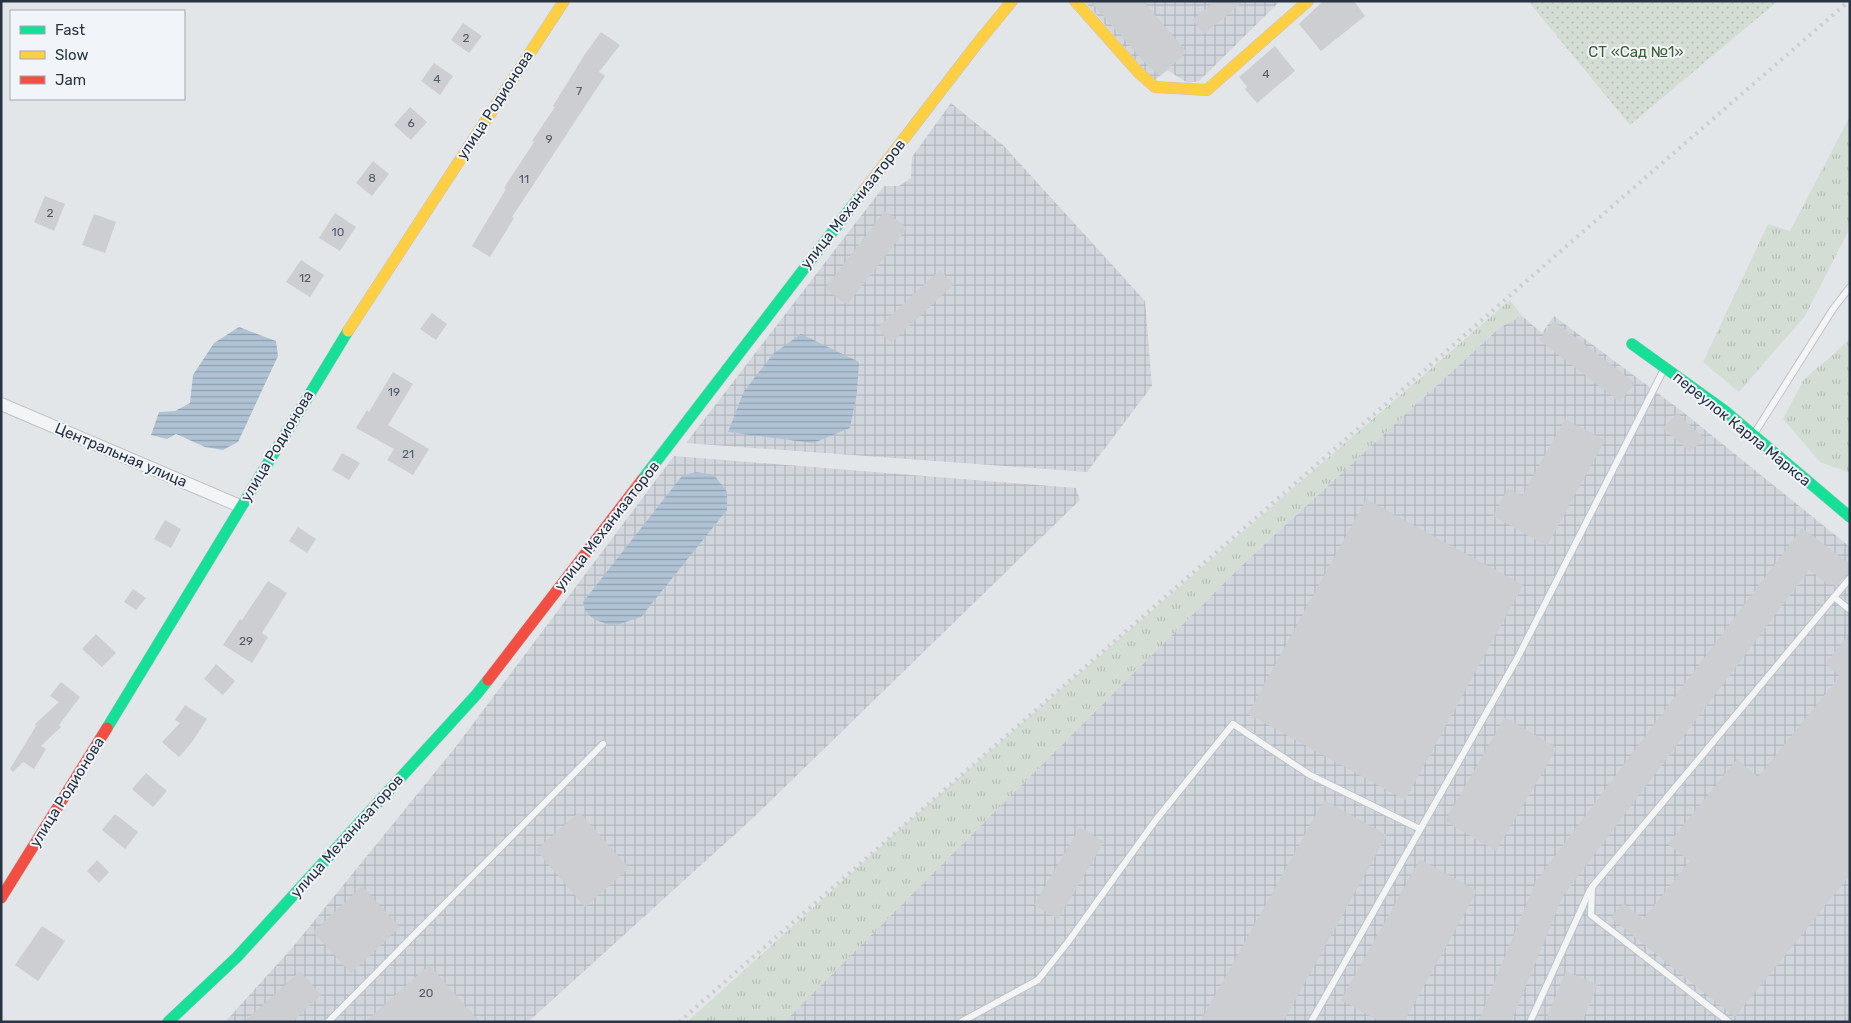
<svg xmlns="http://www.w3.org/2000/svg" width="1851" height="1023" viewBox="0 0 1851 1023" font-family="Rubik,sans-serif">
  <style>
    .industrial { fill: url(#industrial-grid) }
    .grass { fill: url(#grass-tufts) }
    .park { fill: url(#park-dots) }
    .water { fill: url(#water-rules) }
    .building { fill: #ccced1 }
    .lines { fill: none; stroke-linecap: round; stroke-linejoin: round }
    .lane-casing { stroke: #c1c4c7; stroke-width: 8 }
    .street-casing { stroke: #c1c4c7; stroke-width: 14 }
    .fast-casing { stroke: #c1c4c7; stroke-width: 12 }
    .slow-casing { stroke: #c1c4c7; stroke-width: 12 }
    .jam-casing { stroke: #c1c4c7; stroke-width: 12 }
    .lane { stroke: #f3f4f5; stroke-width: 6 }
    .street { stroke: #f3f4f5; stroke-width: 12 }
    .fast { stroke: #16e098; stroke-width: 11 }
    .slow { stroke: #ffcf43; stroke-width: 11 }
    .jam { stroke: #f24e42; stroke-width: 11 }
    .rail { stroke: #ccced0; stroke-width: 4; stroke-dasharray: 2.5 5; stroke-linecap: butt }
    .labels { text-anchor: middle; stroke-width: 4; stroke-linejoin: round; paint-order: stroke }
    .number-label { font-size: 12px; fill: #525a68 }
    .park-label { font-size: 15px; fill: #3e6034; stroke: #f1f4f8 }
    .street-label { font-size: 15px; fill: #283344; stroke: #f1f4f8 }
  </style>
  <defs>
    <pattern id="industrial-grid" width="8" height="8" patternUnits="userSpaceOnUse" patternTransform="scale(1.25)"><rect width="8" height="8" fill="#d1d5dc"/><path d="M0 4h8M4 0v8" fill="none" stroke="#b3b7be"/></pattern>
    <pattern id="grass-tufts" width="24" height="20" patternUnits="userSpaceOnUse" patternTransform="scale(1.25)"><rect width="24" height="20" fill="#d4ddd3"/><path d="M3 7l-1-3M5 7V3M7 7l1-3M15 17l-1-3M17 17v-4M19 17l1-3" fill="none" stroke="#b6beb6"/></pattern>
    <pattern id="park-dots" width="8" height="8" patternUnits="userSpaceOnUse" patternTransform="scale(1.25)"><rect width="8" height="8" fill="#d4ddd3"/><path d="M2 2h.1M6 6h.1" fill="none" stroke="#b6beb6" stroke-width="1.8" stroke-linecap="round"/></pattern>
    <pattern id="water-rules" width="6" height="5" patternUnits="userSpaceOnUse" patternTransform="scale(1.25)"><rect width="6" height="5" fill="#b0c3d5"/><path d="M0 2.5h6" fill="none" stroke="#8f9fae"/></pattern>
  </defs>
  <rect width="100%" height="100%" fill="#e3e6e9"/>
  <!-- industrial -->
  <g class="industrial">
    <polygon points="1084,1 1280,1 1199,81 1188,83 1167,70 1154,81"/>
    <polygon points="951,103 1004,146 1145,301 1152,386 1087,472 686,443 884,186 899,186 911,178 912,157"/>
    <polygon points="1522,316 1542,333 1554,316 1683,412 1850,547 1850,1022 784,1022 1243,564 1500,327"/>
    <polygon points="674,456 1076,488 1080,500 753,818 528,1022 225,1022 292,948 454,749"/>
  </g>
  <!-- grass -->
  <g class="grass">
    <polygon points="1850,116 1850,228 1805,316 1739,392 1703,362 1768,224 1790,231"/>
    <polygon points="1510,300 1522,316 1500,327 1243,564 784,1022 687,1022 900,829"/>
    <polygon points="1850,338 1850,473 1820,462 1783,419 1804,379 1835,353"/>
  </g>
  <!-- park -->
  <polygon class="park" points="1528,1 1778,1 1630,125"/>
  <!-- water -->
  <g class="water">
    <polygon points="239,327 276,341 278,356 238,442 223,450 205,447 176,434 167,439 151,435 159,412 175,411 190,403 193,375 214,343"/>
    <polygon points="801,334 859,362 857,392 850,428 813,443 728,432 744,391 774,353"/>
    <polygon points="696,472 714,475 727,492 727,510 641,617 613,626 595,620 586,612 583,602 682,476"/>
  </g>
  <!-- building -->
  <g class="building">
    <polygon points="1090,1 1143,1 1187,52 1160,76 1147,65"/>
    <polygon points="1215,1 1244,1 1204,34 1192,20"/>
    <polygon points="1323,1 1354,1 1365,16 1321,51 1299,24"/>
    <polygon points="463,23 482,36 469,53 451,40"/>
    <polygon points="601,32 620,45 599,72 605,76 512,217 514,218 490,257 472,246 506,189 504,188 534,142 532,141 555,107 553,106 585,54"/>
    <polygon points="1275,46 1295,71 1257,103 1245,89 1247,87 1239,77"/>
    <polygon points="434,63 453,76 440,95 421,81"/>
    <polygon points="410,107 427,122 411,140 394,125"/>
    <polygon points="373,161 389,174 372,196 356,183"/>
    <polygon points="45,196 65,204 54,231 34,222"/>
    <polygon points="885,211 907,228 847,305 825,288"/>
    <polygon points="335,213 356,227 340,251 319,238"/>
    <polygon points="94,214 116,222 105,253 82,245"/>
    <polygon points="301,260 324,275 310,297 286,282"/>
    <polygon points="940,270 954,284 891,343 877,328"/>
    <polygon points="432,313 447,324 436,340 420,329"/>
    <polygon points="1554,321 1635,383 1620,402 1539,340"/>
    <polygon points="393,372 413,384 388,425 429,449 413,475 387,460 394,449 356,428 367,410 369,412"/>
    <polygon points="1677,413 1704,438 1690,452 1663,428"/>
    <polygon points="1565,419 1605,440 1547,546 1493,516 1508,488 1522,496"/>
    <polygon points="342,453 360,463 349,480 332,470"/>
    <polygon points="1366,499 1523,585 1405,800 1248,714"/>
    <polygon points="165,520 181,529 171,548 154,539"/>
    <polygon points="298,527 316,539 307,553 289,541"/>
    <polygon points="1802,528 1850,564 1850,573 1846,575 1836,587 1831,582 1829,585 1809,570 1563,896 1511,1022 1478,1022 1536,881"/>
    <polygon points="268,581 287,593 262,633 268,637 252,663 223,645 240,619 242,620"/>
    <polygon points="133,589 146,598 136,610 124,602"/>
    <polygon points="1850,633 1850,875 1735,1017 1611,918 1623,903 1643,919 1690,861 1668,844 1737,759 1758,777 1840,676 1825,664"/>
    <polygon points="96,634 116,653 102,667 82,649"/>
    <polygon points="216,664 235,681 223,695 204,679"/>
    <polygon points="61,682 80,697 59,725 61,727 41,746 46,749 34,769 23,762 13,772 10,769 36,726 35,724 59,702 50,696"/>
    <polygon points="185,705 207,719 192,742 179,757 162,742 180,723 175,720"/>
    <polygon points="1505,717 1557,748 1496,851 1445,821"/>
    <polygon points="146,773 167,791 153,807 132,789"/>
    <polygon points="1324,800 1387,835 1283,1022 1200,1022"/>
    <polygon points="579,812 629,868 585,907 536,850"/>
    <polygon points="115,814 138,832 125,849 102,830"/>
    <polygon points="1080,827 1104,842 1058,919 1034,905"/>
    <polygon points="1420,859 1477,891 1404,1022 1380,1022 1341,1000"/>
    <polygon points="97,860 109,872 99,883 87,871"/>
    <polygon points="362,886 400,927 351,973 313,932"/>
    <polygon points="42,926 65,941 38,981 15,965"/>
    <polygon points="429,965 480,1022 365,1022"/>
    <polygon points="300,971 321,995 292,1022 244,1022"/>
    <polygon points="1566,971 1598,985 1582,1022 1545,1022"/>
  </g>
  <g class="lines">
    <defs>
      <g id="lane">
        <polyline points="1754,434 1833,309 1850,287"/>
        <polyline points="1834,597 1850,610"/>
        <polyline points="328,1022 603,744"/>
        <polyline points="961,1022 1038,980 1068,942 1155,821 1233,724 1310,775 1420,829"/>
        <polyline points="1311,1022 1518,657 1664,369"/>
        <polyline points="1530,1022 1590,890"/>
        <polyline points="1729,1022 1591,915 1592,887 1850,578"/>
      </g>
      <polyline id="street" points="1,404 240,506"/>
      <g id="fast">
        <polyline points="1632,344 1725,411 1850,517"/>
        <polyline points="642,480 863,192"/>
        <polyline points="107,728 348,331"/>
        <polyline points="168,1022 237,957 476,695 488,680"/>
      </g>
      <g id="slow">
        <polyline points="1075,1 1139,73 1155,87 1207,90 1308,1"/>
        <polyline points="863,192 976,45 1012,1"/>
        <polyline points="348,331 564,1"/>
      </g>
      <g id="jam">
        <polyline points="488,680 642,480"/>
        <polyline points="1,898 107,728"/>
      </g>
    </defs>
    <!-- lane casing -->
    <use href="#lane" class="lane-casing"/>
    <!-- street casing -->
    <use href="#street" class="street-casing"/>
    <!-- fast casing -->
    <use href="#fast" class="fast-casing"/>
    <!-- slow casing -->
    <use href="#slow" class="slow-casing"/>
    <!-- jam casing -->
    <use href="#jam" class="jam-casing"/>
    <!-- lane -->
    <use href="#lane" class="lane"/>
    <!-- street -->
    <use href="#street" class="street"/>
    <!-- fast -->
    <use href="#fast" class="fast"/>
    <!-- slow -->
    <use href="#slow" class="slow"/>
    <!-- jam -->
    <use href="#jam" class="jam"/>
    <!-- rail -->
    <polyline class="rail" points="679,1022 1570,243 1849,1"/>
  </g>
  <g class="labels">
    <!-- number labels -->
    <g class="number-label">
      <text x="466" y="42">2</text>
      <text x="1266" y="78">4</text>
      <text x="437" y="83">4</text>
      <text x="579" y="95">7</text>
      <text x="411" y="127">6</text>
      <text x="549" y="143">9</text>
      <text x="372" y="182">8</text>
      <text x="524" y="183">11</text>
      <text x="50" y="217">2</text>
      <text x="338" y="236">10</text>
      <text x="305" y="282">12</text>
      <text x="394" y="396">19</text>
      <text x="408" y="458">21</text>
      <text x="246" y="645">29</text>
      <text x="426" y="997">20</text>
    </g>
    <!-- park labels -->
    <g class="park-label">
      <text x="1636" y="57">СТ «Сад №1»</text>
    </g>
    <!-- street labels -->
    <g class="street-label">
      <text transform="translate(495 105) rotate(-57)" y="5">улица Родионова</text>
      <text transform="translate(853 204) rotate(-52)" y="5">улица Механизаторов</text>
      <text transform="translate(1742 429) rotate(39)" y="5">переулок Карла Маркса</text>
      <text transform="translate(277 446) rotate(-59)" y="5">улица Родионова</text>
      <text transform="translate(121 455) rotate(23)" y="5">Центральная улица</text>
      <text transform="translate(607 526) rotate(-52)" y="5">улица Механизаторов</text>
      <text transform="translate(67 792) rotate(-58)" y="5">улица Родионова</text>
      <text transform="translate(347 836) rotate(-48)" y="5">улица Механизаторов</text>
    </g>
  </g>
  <!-- border -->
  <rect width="1851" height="1023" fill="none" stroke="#283344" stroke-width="5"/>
  <!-- legend -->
  <rect x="10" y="10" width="175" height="90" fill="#f1f4f8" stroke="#a1a7b0"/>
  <rect x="20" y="26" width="25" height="8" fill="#16e098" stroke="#a1a7b0"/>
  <text x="55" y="35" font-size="15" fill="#283344">Fast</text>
  <rect x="20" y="51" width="25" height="8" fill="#ffcf43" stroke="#a1a7b0"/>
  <text x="55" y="60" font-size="15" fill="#283344">Slow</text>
  <rect x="20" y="76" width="25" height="8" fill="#f24e42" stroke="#a1a7b0"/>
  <text x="55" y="85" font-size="15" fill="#283344">Jam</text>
</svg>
